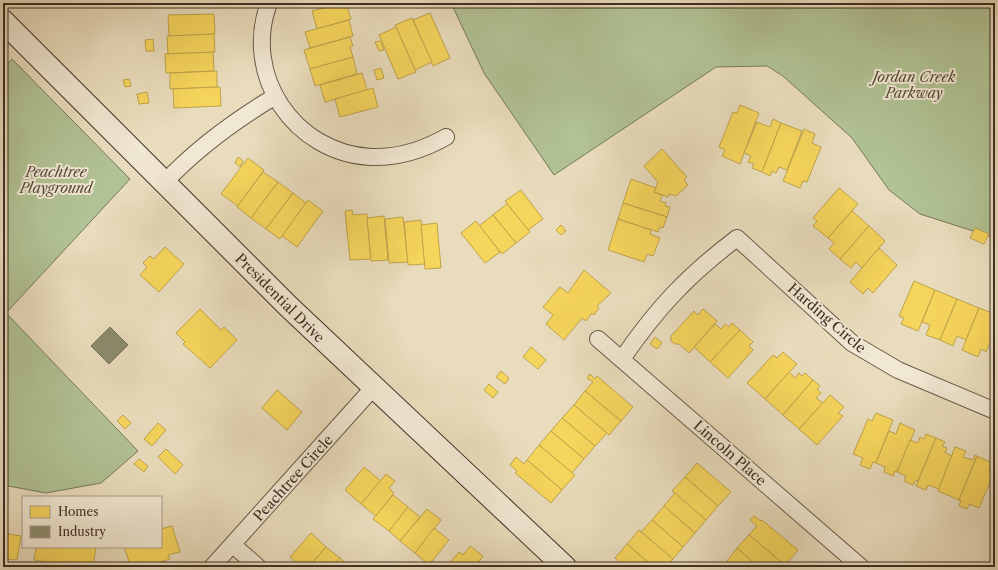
<svg xmlns="http://www.w3.org/2000/svg" width="998" height="570" viewBox="0 0 998 570" font-family="'Libre Caslon Text',serif">
  <style>
    .green { fill: #b1c294; stroke: #78785c }
    .homes { fill: #f6d55c; stroke: #bfa34b }
    .industry { fill: #8c8c6e; stroke: #757058 }
    .lines { fill: none; stroke-linecap: round; stroke-linejoin: round }
    .street-casing { stroke: #6a5a4a; stroke-width: 18 }
    .secondary-casing { stroke: #3f2f24; stroke-width: 24 }
    .street { stroke: #f1e8d3; stroke-width: 16 }
    .secondary { stroke: #f1e8d3; stroke-width: 22 }
    .labels { text-anchor: middle; stroke-width: 4; stroke-linejoin: round; paint-order: stroke }
    .park-label { font-size: 14px; font-style: italic; fill: #564c3a; stroke: #f1e8d3 }
    .street-label { font-size: 14px; fill: #3f2f24; stroke: #f1e8d3 }
  </style>
  <rect width="100%" height="100%" fill="#e9dcbc"/>
  <filter id="stains"><feTurbulence type="fractalNoise" baseFrequency=".005" numOctaves="4"/><feColorMatrix values="0 0 0 0 .2 0 0 0 0 .09 0 0 0 0 .02 0 0 0 .5 -.17"/></filter>
  <radialGradient id="worn" r=".72"><stop offset=".6" stop-color="#630" stop-opacity="0"/><stop offset="1" stop-color="#630" stop-opacity=".3"/></radialGradient>
  <!-- green -->
  <g class="green">
    <polygon points="451,3 995,3 995,238 920,214 889,190 852,138 783,76 767,66 716,67 554,175 484,73"/>
    <polygon points="12,59 130,179 6,313 138,451 101,483 46,493 3,485 3,69"/>
  </g>
  <!-- homes -->
  <g class="homes">
    <polygon points="340,3 346,3 351,19 317,29 312,11"/>
    <polygon points="430,13 450,58 433,66 413,20"/>
    <polygon points="214,14 215,34 169,36 168,15"/>
    <polygon points="412,18 432,62 415,70 395,25"/>
    <polygon points="349,20 353,36 310,48 305,32"/>
    <polygon points="396,27 416,72 398,79 379,35"/>
    <polygon points="214,34 215,52 168,54 167,36"/>
    <polygon points="350,37 353,46 350,47 353,57 310,69 304,50"/>
    <polygon points="153,39 154,51 146,51 145,40"/>
    <polygon points="381,41 384,50 379,51 375,42"/>
    <polygon points="213,52 214,71 166,73 165,54"/>
    <polygon points="353,57 357,74 315,86 310,69"/>
    <polygon points="381,68 384,78 377,80 374,70"/>
    <polygon points="217,71 217,87 170,89 170,73"/>
    <polygon points="362,73 367,90 325,102 320,85"/>
    <polygon points="129,79 131,86 125,87 123,80"/>
    <polygon points="217,87 220,87 221,106 174,108 173,89"/>
    <polygon points="373,88 378,107 340,117 335,99"/>
    <polygon points="147,92 149,103 139,104 137,94"/>
    <polygon points="740,105 759,113 740,164 722,156 725,150 719,147 733,112 737,113"/>
    <polygon points="773,119 781,123 762,172 752,168 754,164 748,162 751,156 744,153 757,122 770,127"/>
    <polygon points="781,123 802,131 787,170 779,167 776,173 772,171 770,176 762,172"/>
    <polygon points="804,129 815,134 812,143 821,147 807,182 803,181 800,188 783,181"/>
    <polygon points="662,149 687,177 684,180 688,185 676,196 669,194 668,197 654,192 658,182 644,166"/>
    <polygon points="238,157 243,161 240,167 235,163"/>
    <polygon points="248,158 264,170 238,206 221,194"/>
    <polygon points="263,172 278,182 251,218 237,207"/>
    <polygon points="631,179 656,188 654,192 662,195 660,201 666,203 665,206 670,207 667,217 623,203"/>
    <polygon points="278,182 293,193 266,229 251,218"/>
    <polygon points="839,188 858,204 828,238 813,226 817,221 813,218"/>
    <polygon points="521,190 543,219 528,230 505,201"/>
    <polygon points="293,193 306,203 280,239 266,229"/>
    <polygon points="308,200 323,211 297,247 282,236"/>
    <polygon points="623,203 667,217 663,228 660,227 658,232 618,219"/>
    <polygon points="507,204 530,232 516,243 493,215"/>
    <polygon points="352,210 353,215 367,214 371,259 350,260 345,211"/>
    <polygon points="852,211 869,226 840,259 829,249 834,243 828,238"/>
    <polygon points="493,215 516,243 502,254 479,226"/>
    <polygon points="384,216 388,260 371,261 367,218"/>
    <polygon points="403,217 408,262 389,263 385,219"/>
    <polygon points="618,219 651,230 650,234 660,238 653,256 647,254 644,262 608,250"/>
    <polygon points="421,220 425,264 408,265 404,222"/>
    <polygon points="476,221 500,252 485,263 461,233"/>
    <polygon points="437,223 441,268 425,269 421,225"/>
    <polygon points="561,225 566,231 561,235 556,230"/>
    <polygon points="869,226 885,241 862,268 856,262 851,268 840,259"/>
    <polygon points="975,228 989,234 984,244 970,238"/>
    <polygon points="165,247 184,264 159,292 140,275 147,267 143,263 150,256 154,259"/>
    <polygon points="879,248 897,265 873,293 868,288 863,294 850,282"/>
    <polygon points="584,270 611,293 597,306 599,308 594,315 592,313 586,321 582,318 564,340 546,324 553,315 543,307 560,287 568,293"/>
    <polygon points="914,281 935,290 918,331 901,324 904,318 899,316"/>
    <polygon points="935,290 957,299 940,340 926,335 930,325 922,322"/>
    <polygon points="957,299 979,308 966,340 957,336 953,346 940,340"/>
    <polygon points="979,308 995,314 995,331 986,352 981,349 978,357 962,350"/>
    <polygon points="200,309 221,330 224,327 237,340 210,368 183,344 185,342 176,333"/>
    <polygon points="703,309 717,321 689,353 679,344 675,344 671,341 671,336 694,311 698,315"/>
    <polygon points="732,323 740,330 710,362 694,347 715,324 721,329 725,324 729,327"/>
    <polygon points="740,330 753,342 749,346 753,350 728,378 710,362"/>
    <polygon points="655,337 662,343 657,349 650,344"/>
    <polygon points="531,347 546,360 538,369 523,357"/>
    <polygon points="783,352 797,364 765,399 747,383 773,355 777,358"/>
    <polygon points="501,371 509,378 505,384 496,377"/>
    <polygon points="789,372 795,378 799,373 802,376 805,373 813,380 783,415 765,399"/>
    <polygon points="590,374 595,379 597,376 633,407 621,421 585,391 593,382 587,378"/>
    <polygon points="813,380 820,386 817,389 821,393 816,398 823,403 799,429 783,415"/>
    <polygon points="489,384 498,392 493,398 484,390"/>
    <polygon points="277,390 302,412 287,430 262,408"/>
    <polygon points="585,391 621,421 609,435 574,405"/>
    <polygon points="830,395 844,407 838,413 843,416 817,445 799,429"/>
    <polygon points="574,405 607,433 595,446 562,418"/>
    <polygon points="876,413 893,420 876,463 873,462 870,469 860,465 863,458 853,454 868,419 872,421"/>
    <polygon points="123,415 131,423 125,429 117,421"/>
    <polygon points="562,418 595,446 584,459 551,431"/>
    <polygon points="158,423 166,430 152,446 144,439"/>
    <polygon points="900,423 915,430 897,472 895,471 893,476 884,472 885,467 876,463 889,431 896,434"/>
    <polygon points="551,431 584,459 572,473 539,445"/>
    <polygon points="926,434 936,438 918,481 916,480 913,485 904,481 906,476 897,472 910,440 918,443 920,437 924,439"/>
    <polygon points="936,438 945,442 942,446 947,448 945,453 952,456 939,489 928,485 926,490 916,486"/>
    <polygon points="539,445 575,475 562,490 527,460"/>
    <polygon points="955,447 966,451 963,457 973,460 975,455 977,456 959,500 938,491"/>
    <polygon points="166,449 183,465 175,474 158,457"/>
    <polygon points="977,456 992,463 989,471 994,473 979,508 969,504 967,509 959,506 961,501 959,500"/>
    <polygon points="516,457 524,464 527,460 562,490 551,503 515,473 517,471 510,465"/>
    <polygon points="139,459 148,466 144,472 134,464"/>
    <polygon points="697,463 731,492 718,506 685,477"/>
    <polygon points="364,467 381,481 361,504 345,490"/>
    <polygon points="386,474 395,481 389,488 394,493 376,516 361,504"/>
    <polygon points="685,477 718,506 706,520 672,491"/>
    <polygon points="675,493 706,520 695,533 664,506"/>
    <polygon points="393,495 408,507 389,531 373,519"/>
    <polygon points="664,506 695,533 683,547 652,520"/>
    <polygon points="408,507 420,517 400,541 389,531"/>
    <polygon points="427,509 441,520 415,553 400,541"/>
    <polygon points="995,514 995,527 989,522"/>
    <polygon points="754,516 761,521 762,520 798,550 785,565 749,535 757,526 750,520"/>
    <polygon points="652,520 683,547 673,559 641,532"/>
    <polygon points="172,526 180,552 168,555 170,559 151,565 150,563 131,567 124,547 161,547 161,529"/>
    <polygon points="434,528 449,540 429,565 415,553"/>
    <polygon points="639,530 673,559 666,567 653,567 627,544"/>
    <polygon points="3,533 21,536 17,560 6,559 6,564 3,564"/>
    <polygon points="311,533 326,547 309,567 301,567 290,557"/>
    <polygon points="749,535 785,565 783,567 759,567 737,548"/>
    <polygon points="627,544 653,567 625,567 615,558"/>
    <polygon points="470,546 483,556 475,567 446,567 459,552 463,555"/>
    <polygon points="36,547 96,547 93,567 54,567 54,563 34,560"/>
    <polygon points="326,547 340,558 332,567 309,567"/>
    <polygon points="737,548 759,567 734,567 727,561"/>
    <polygon points="340,558 350,567 332,567"/>
  </g>
  <!-- industry -->
  <polygon class="industry" points="110,327 128,345 109,364 91,346"/>
  <g class="lines">
    <defs>
      <g id="street">
        <path d="M269,3C242,75 294,153 371,157C399,158 423,150 446,137"/>
        <path d="M164,183C197,148 234,121 274,97"/>
        <polyline points="598,339 861,567"/>
        <path d="M622,359C657,308 687,276 737,238L852,343L898,370L995,411"/>
        <polyline points="233,545 258,567"/>
        <polyline points="212,567 373,388"/>
      </g>
      <polyline id="secondary" points="3,21 288,306 565,567"/>
    </defs>
    <!-- street casing -->
    <use href="#street" class="street-casing"/>
    <!-- secondary casing -->
    <use href="#secondary" class="secondary-casing"/>
    <!-- street -->
    <use href="#street" class="street"/>
    <!-- secondary -->
    <use href="#secondary" class="secondary"/>
  </g>
  <g class="labels">
    <!-- park labels -->
    <g class="park-label">
      <text x="914" y="82">Jordan Creek<tspan x="914" dy="16">Parkway</tspan></text>
      <text x="56" y="177">Peachtree<tspan x="56" dy="16">Playground</tspan></text>
    </g>
    <!-- street labels -->
    <g class="street-label">
      <text transform="translate(280 298) rotate(45)" y="5">Presidential Drive</text>
      <text transform="translate(827 318) rotate(41)" y="5">Harding Circle</text>
      <text transform="translate(730 453) rotate(41)" y="5">Lincoln Place</text>
      <text transform="translate(293 478) rotate(-48)" y="5">Peachtree Circle</text>
    </g>
  </g>
  <!-- margin -->
  <rect width="998" height="570" fill="none" stroke="#e9dcbc" stroke-width="16"/>
  <rect x="4" y="4" width="990" height="562" fill="none" stroke="#3f2f24" stroke-width="2"/>
  <rect x="8" y="8" width="982" height="554" fill="none" stroke="#3f2f24"/>
  <!-- legend -->
  <rect x="22" y="496" width="140" height="52" fill="#f1e8d3" stroke="#aa9e8d"/>
  <rect x="30" y="506" width="20" height="12" fill="#f6d55c" stroke="#aa9e8d"/>
  <text x="58" y="516" font-size="12" fill="#3f2f24">Homes</text>
  <rect x="30" y="526" width="20" height="12" fill="#8c8c6e" stroke="#aa9e8d"/>
  <text x="58" y="536" font-size="12" fill="#3f2f24">Industry</text>
  <rect width="100%" height="100%" filter="url(#stains)"/>
  <rect width="100%" height="100%" fill="url(#worn)"/>
</svg>
